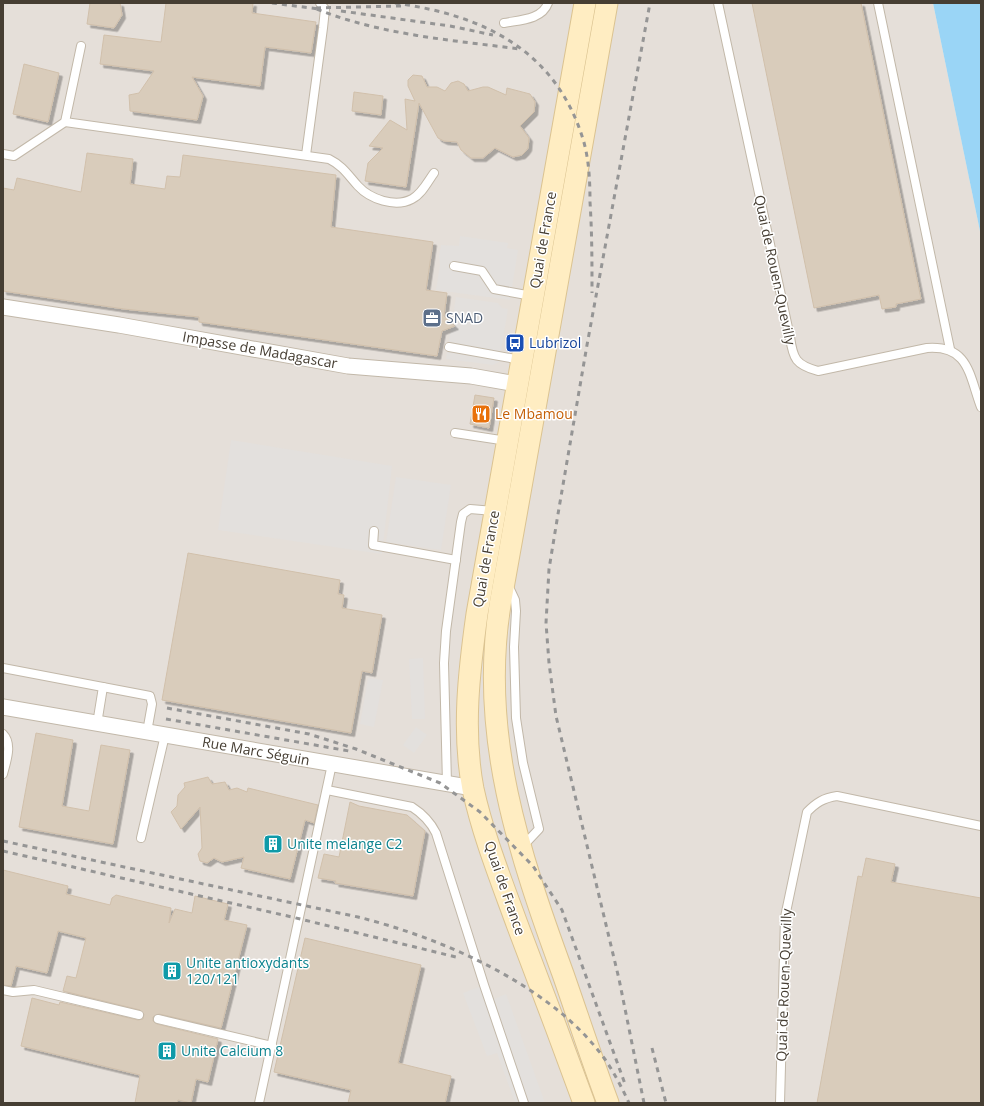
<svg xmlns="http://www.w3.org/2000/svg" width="984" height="1106" viewBox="0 0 984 1106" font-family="'Open Sans',sans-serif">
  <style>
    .industrial { fill: #e5dfd9 }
    .parking { fill: #e3e0dd }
    .water { fill: #9ad5f6 }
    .building { fill: #d9ccbb; stroke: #d1c0ab; filter: url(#shadow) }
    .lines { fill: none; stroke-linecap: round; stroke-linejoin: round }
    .lane-casing { stroke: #c2b8a9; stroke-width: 10 }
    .street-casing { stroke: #c2b8a9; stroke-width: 17 }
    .secondary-casing { stroke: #dbc391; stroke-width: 23 }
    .lane { stroke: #fff; stroke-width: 8 }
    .street { stroke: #fff; stroke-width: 15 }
    .secondary { stroke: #ffedc2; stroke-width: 21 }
    .rail { stroke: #959595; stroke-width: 3; stroke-dasharray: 5 5; stroke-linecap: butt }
    .labels { text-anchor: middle; stroke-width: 3; stroke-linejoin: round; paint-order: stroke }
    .street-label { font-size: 14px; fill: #463e33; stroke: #fff }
    .service-label { font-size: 14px; fill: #4e5e75; stroke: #fff; text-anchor: start }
    .transit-label { font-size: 14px; fill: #164399; stroke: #fff; text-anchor: start }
    .food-label { font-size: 14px; fill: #c56008; stroke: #fff; text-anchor: start }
    .culture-label { font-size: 14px; fill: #0d838f; stroke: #fff; text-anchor: start }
  </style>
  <defs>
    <filter id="shadow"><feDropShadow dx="3.5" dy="3.5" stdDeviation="0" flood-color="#0004"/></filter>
  </defs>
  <rect width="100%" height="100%" fill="#f3eee4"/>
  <!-- industrial -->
  <polygon class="industrial" points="3,3 933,3 981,236 981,1103 3,1103"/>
  <!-- parking -->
  <g class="parking">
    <polygon points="460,236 508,243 507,248 518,250 510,300 436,290 440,265 439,256 441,245 459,246"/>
    <polygon points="456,297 498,303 502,308 508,309 499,362 493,365 446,359"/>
    <polygon points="231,440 392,466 382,554 218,530"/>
    <polygon points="396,477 451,485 441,550 386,542"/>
    <polygon points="423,658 425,719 412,719 409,659"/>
    <polygon points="368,678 383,680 374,727 360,724"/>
    <polygon points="416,727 427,735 414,753 403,745"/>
    <polygon points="484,985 490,1001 506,994 545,1103 515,1103 497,1053 487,1056 463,993"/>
  </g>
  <!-- water -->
  <polygon class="water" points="933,3 981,3 981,236"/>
  <!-- building -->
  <g class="building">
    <polygon points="90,3 120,3 122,15 114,28 87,24"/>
    <polygon points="166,3 253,3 252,13 316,22 311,53 265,47 260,86 192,77 203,96 197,120 130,111 129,95 139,93 154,71 100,64 104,35 161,42"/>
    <polygon points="752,3 861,3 921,299 896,304 896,307 882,309 879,295 814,308"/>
    <polygon points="24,64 59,73 48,122 13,114"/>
    <polygon points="413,75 422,76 427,87 437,87 445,91 451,83 458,81 464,84 468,91 483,87 488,87 506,95 507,88 530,94 535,102 534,112 520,126 529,138 528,148 525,152 522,155 513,157 495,148 483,158 471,158 461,150 457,142 444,141 438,138 419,103 406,187 365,181 368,163 383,148 369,146 390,120 407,130 405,99 415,101 408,86 408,80"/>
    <polygon points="354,92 383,96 381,115 352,111"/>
    <polygon points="87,153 133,159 130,184 165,189 167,176 180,177 183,155 336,175 331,227 433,242 426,290 447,293 444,316 455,326 442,331 437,356 199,322 199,317 124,309 3,291 3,188 14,190 17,178 81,192"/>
    <polygon points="475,395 494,398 489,428 470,424"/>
    <polygon points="188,553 340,580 338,594 344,595 342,608 382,615 372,673 362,671 351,733 162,700"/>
    <polygon points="36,733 73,740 62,806 89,811 101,745 130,750 113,844 19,827"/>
    <polygon points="208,777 212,784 225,782 229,790 237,788 247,792 248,788 318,805 314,823 305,820 290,879 241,868 244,857 222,862 214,858 207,863 200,861 198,854 202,848 200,807 181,829 171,812 177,806 178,795 185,787 184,783"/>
    <polygon points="350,802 359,806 407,815 425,831 413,896 335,883 336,881 318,878 324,854 339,857"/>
    <polygon points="866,858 895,864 891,882 981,898 981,1103 817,1103 858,876 862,877"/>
    <polygon points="3,870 68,886 66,894 110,905 112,898 116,895 171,908 169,923 175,909 192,913 195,896 228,904 224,920 247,925 221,1028 159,1014 153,1017 153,1021 157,1024 218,1039 208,1082 196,1079 191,1103 178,1100 177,1103 135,1103 140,1075 21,1046 32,998 59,1005 60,1002 138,1020 143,1019 144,1014 140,1010 63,991 67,976 76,978 86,938 58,931 47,973 16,966 11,986 3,985"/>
    <polygon points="305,938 421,965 398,1063 451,1076 445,1103 348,1103 351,1090 274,1072"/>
  </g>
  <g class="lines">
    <defs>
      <g id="lane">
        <path d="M718,3L790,337C793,359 796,365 818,371L927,348C969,345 969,375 981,407"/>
        <polyline points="878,3 950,349"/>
        <path d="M504,23C519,20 542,20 548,3"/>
        <path d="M65,122L329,159C343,166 348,175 358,186C370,199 395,208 412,199C422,194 428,181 434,173"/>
        <polyline points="3,154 14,156 65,122 81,46"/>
        <polyline points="306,155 323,28 325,9 320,3"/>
        <polyline points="454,266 482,271 494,289 532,296"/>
        <polyline points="449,347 521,360"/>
        <polyline points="455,433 507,441"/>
        <polyline points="374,531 373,545 456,560"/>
        <polyline points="507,583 515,600 516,611 514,647 516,718 523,763 539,829 522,847"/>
        <polyline points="3,668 150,696 152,704 147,732"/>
        <polyline points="97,724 103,687"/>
        <path d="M3,734C13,744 6,762 3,774"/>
        <polyline points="447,784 444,663 446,631 461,522 463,514 470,509 494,511"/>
        <path d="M327,790L412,807C423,814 430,821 436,833L484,985L524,1103"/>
        <polyline points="141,838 165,735"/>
        <polyline points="3,990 13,992 34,990 139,1015"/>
        <polyline points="158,1019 272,1046"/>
        <polyline points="259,1103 332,764"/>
        <path d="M780,1103L785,917L807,812C816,803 823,798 837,796L981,826"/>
      </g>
      <g id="street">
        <polyline points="3,307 119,325 348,366 471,376 517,384"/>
        <polyline points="3,707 473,788"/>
      </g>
      <g id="secondary">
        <path d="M607,3L500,605C479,734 519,854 563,974C578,1017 592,1060 608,1103"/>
        <path d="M584,1103C562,1043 540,984 517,924C501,880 483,835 473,789C462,731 469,671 477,614L585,3"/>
      </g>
    </defs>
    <!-- lane casing -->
    <use href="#lane" class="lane-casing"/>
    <!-- street casing -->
    <use href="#street" class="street-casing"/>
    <!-- secondary casing -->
    <use href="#secondary" class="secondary-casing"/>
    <!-- lane -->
    <use href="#lane" class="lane"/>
    <!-- street -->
    <use href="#street" class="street"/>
    <!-- secondary -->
    <use href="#secondary" class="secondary"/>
    <!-- rail -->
    <g class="rail">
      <polyline points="272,3 319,9"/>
      <path d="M395,3C482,15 555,49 583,139C589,159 590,181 590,202C592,232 592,263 592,293"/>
      <path d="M401,6L314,8C380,35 451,40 520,49"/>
      <polyline points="341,11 450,26 493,35"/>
      <polyline points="167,708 309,734 356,749 440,783 480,812 533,866 562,910 625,1084"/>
      <polyline points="166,719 349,751"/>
      <path d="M3,841L358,917C442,938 551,985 604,1058C614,1072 622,1088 629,1103"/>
      <polyline points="3,851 292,917 460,958"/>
      <polyline points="652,1048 666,1103"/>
      <polyline points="644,1103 619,979 556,716 549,663 546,623 549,569 558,514 587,345 650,3"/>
    </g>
  </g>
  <!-- icons -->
  <defs>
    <symbol id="office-square" viewBox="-11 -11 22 22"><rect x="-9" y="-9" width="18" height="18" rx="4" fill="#5c6f8a" stroke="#fff"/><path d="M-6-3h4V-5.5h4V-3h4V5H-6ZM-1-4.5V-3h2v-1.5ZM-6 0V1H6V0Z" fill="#fff"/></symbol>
    <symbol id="bus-square" viewBox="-11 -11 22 22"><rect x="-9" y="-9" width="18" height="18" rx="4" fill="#1a4fb4" stroke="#fff"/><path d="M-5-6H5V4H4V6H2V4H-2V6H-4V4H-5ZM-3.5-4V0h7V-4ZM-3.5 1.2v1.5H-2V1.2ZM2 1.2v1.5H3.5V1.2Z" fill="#fff"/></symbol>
    <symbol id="restaurant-square" viewBox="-11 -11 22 22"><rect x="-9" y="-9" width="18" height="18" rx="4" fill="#e8710a" stroke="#fff"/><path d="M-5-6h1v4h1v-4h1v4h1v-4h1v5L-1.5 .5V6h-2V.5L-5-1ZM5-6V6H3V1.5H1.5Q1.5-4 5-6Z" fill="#fff"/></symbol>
    <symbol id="building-square" viewBox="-11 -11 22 22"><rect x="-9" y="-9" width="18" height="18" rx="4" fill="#0f9aa8" stroke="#fff"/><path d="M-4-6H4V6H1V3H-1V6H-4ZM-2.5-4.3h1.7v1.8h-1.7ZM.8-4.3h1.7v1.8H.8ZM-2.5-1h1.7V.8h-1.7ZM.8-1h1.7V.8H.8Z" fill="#fff"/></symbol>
  </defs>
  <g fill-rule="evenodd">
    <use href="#office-square" x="421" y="307" width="22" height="22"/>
    <use href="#bus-square" x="504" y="332" width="22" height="22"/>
    <use href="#restaurant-square" x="470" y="403" width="22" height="22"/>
    <use href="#building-square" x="262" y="833" width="22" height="22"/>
    <use href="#building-square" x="161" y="960" width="22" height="22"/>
    <use href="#building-square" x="156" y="1040" width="22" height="22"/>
  </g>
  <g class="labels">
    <!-- street labels -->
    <g class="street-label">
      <text transform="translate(543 240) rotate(-80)" y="5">Quai de France</text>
      <text transform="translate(775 270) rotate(78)" y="5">Quai de Rouen-Quevilly</text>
      <text transform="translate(260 350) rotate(10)" y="5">Impasse de Madagascar</text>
      <text transform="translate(486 559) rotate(-80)" y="5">Quai de France</text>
      <text transform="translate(256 751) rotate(10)" y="5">Rue Marc Séguin</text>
      <text transform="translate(505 888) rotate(71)" y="5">Quai de France</text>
      <text transform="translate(784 985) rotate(-88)" y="5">Quai de Rouen-Quevilly</text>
    </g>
    <!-- service labels -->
    <g class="service-label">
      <text x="446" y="323">SNAD</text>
    </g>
    <!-- transit labels -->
    <g class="transit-label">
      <text x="529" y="348">Lubrizol</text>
    </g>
    <!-- food labels -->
    <g class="food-label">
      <text x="495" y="419">Le Mbamou</text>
    </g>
    <!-- culture labels -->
    <g class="culture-label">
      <text x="287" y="849">Unite melange C2</text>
      <text x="186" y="968">Unite antioxydants<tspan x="186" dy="16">120/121</tspan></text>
      <text x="181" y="1056">Unite Calcium 8</text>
    </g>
  </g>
  <!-- border -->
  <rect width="984" height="1106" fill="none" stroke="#463e33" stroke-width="8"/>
</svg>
